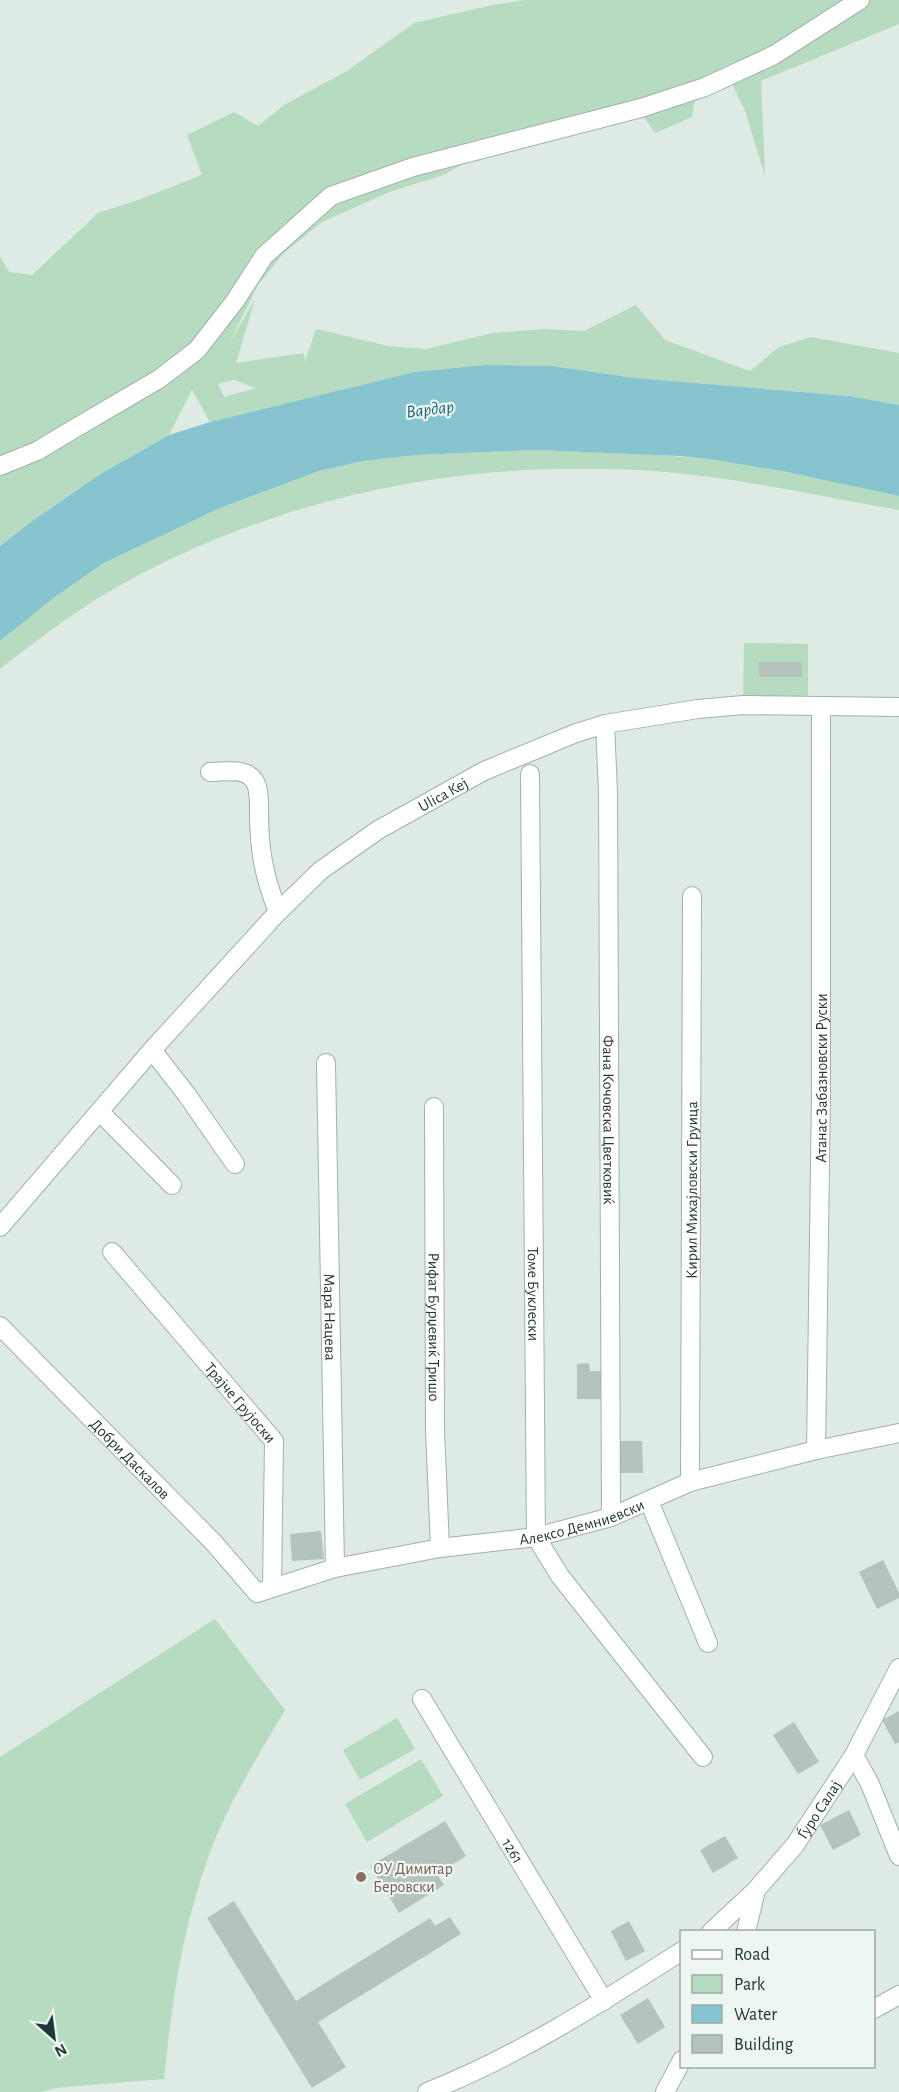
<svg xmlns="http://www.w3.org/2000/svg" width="899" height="2092" viewBox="0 0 899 2092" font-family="'Alegreya Sans',sans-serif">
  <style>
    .green { fill: #b7dbc0; fill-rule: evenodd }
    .water { fill: #86c5cf }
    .building { fill: #b4c4bd }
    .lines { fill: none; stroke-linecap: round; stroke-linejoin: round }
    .street-casing { stroke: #a1b1ab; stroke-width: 20 }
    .street { stroke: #fff; stroke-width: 18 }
    .education-dot { fill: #8d6e63; stroke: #eef6f2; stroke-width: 2 }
    .labels { text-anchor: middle; stroke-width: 4.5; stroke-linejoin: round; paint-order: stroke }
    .street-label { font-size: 16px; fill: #203932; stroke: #eef6f2 }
    .education-label { font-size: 16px; fill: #785e54; stroke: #eef6f2; text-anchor: start }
    .water-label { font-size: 18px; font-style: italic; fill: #1c6673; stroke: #eef6f2 }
  </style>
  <rect width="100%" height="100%" fill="#deeae4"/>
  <!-- green -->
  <g class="green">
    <path d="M525,0H899V24L761,81L765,176L745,111L725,69L698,83L692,117L655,133L634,103L512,135L444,175L392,191L322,222L283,254L258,285L229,344L255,299L236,363L304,353L305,362L316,329L388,346L426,349L493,333L545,329L584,331L636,305L665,340L750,371L779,347L811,337L899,353V405L849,396L635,378L552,366L485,365L414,372L210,422L192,390L169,435L102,473L28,524L0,546V256L9,272L32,275L98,213L141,199L202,175L187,135L234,112L258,126L284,105L347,71L414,23L488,6ZM234,380L256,388L224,397L218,384Z"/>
    <path d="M536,450C596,453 656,453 715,460C777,467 838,482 899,496V510C818,496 736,477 654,471C468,458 281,495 117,587C76,610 37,640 0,669V641L56,596L104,563L220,508L319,471L363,461L417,455Z"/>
    <polygon points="744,643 808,644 808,705 743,705"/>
    <path d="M215,1619L285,1710C257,1757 228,1804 209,1855C182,1928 172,2002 164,2079L55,2088L41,2092H0V1757Z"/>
    <polygon points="397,1718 415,1749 360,1780 343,1750"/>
    <polygon points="421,1759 443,1796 367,1842 345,1804"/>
  </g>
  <!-- water -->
  <polygon class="water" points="485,365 552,366 635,378 849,396 899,405 899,496 783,471 716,460 680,456 536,450 417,455 363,461 319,471 220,508 104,563 56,596 0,641 0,546 28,524 102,473 169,435 210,422 414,372"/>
  <!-- building -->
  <g class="building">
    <rect x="759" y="662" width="43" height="15"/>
    <polygon points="589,1363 590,1371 605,1371 607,1399 577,1399 577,1364"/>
    <polygon points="616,1441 642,1441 643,1473 617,1473"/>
    <polygon points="321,1531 324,1559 292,1561 290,1534"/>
    <polygon points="883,1560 899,1593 899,1598 877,1609 859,1572"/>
    <polygon points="899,1711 899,1742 895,1744 882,1720"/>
    <polygon points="794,1722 819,1762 798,1774 773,1735"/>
    <polygon points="849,1810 861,1835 833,1850 820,1825"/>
    <polygon points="445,1821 466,1856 437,1874 444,1885 399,1913 370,1866"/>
    <polygon points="725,1836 738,1858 713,1873 700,1850"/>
    <polygon points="234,1901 296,2001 430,1918 435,1926 450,1917 461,1934 318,2022 346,2067 312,2088 207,1918"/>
    <polygon points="629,1921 645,1951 626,1961 611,1931"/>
    <polygon points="648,1998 665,2027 638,2044 620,2015"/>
  </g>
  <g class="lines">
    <defs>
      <g id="street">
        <polyline points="0,466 37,451 72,430 159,379 197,350 235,301 264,256 331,196 413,167 641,108 705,87 774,55 860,0"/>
        <path id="s1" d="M605,724L608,792L611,1517"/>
        <path d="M210,772C223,772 241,768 251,777C260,784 259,801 259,812C259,850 264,877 278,912"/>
        <path id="s2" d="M530,774L536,1537L560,1576L703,1757"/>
        <polyline points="152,1050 187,1095 235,1164"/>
        <path id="s3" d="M326,1063L335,1568"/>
        <path id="s4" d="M434,1107L435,1430L440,1548"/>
        <polyline points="100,1112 172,1185"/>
        <path id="s5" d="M0,1227L152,1050L278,912L320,871L378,830L484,771L576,733L605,724L698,709L743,705L899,707"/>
        <path id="s6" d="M112,1252L274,1441L272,1587"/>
        <path id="s7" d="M0,1326L214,1543L257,1593L335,1568L440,1548L536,1537L611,1517L690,1482L816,1450L899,1433"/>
        <path id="s8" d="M816,1450L821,1092V706"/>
        <path id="s9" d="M690,1482L692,896"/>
        <polyline points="649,1501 708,1643"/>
        <path id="s10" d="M422,1699L604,2001"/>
        <polyline points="854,1755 870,1784 899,1856"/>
        <path id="s11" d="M711,1932L756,1890L795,1845L854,1755L899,1668"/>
        <polyline points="746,1932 756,1890"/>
        <polyline points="874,2009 899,1995"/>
        <path d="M427,2092C518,2056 599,2004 682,1951"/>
        <polyline points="665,2092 682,2060"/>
      </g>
    </defs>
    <!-- street casing -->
    <use href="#street" class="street-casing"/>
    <!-- street -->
    <use href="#street" class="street"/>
  </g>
  <!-- markers -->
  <circle class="education-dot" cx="361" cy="1877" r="6"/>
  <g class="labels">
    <!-- street labels -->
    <g class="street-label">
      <text dy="6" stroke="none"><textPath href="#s5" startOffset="624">Ulica Kej</textPath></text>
      <text dy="6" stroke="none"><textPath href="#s8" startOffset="372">Атанас Забазновски Руски</textPath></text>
      <text dy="6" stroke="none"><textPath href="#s1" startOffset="396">Фана Кочовска Цветковиќ</textPath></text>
      <text dy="6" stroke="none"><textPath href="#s9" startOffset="292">Кирил Михајловски Груица</textPath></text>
      <text dy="6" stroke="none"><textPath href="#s2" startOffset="520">Томе Буклески</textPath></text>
      <text dy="6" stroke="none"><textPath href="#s3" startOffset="254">Мара Нацева</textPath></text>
      <text dy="6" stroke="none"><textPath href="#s4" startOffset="220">Рифат Бурџевиќ Тришо</textPath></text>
      <text dy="6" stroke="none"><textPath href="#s6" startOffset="198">Трајче Грујоски</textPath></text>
      <text dy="6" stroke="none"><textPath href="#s7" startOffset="186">Добри Даскалов</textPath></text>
      <text dy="6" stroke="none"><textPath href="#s7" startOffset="704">Алексо Демниевски</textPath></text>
      <text dy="6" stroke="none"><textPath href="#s11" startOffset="164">Ѓуро Салај</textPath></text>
      <text dy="6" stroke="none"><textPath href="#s10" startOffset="177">1261</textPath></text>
    </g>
    <!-- education labels -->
    <g class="education-label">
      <text x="373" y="1874">ОУ Димитар<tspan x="373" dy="18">Беровски</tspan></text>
    </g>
    <!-- water labels -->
    <g class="water-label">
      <text transform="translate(430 409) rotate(-7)" y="6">Вардар</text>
    </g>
  </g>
  <!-- legend -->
  <rect x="680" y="1930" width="195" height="138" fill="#eef6f2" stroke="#9caaa5" stroke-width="1.5"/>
  <rect x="692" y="1950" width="30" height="9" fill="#ffffff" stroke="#9caaa5" stroke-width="1.5"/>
  <text x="734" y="1960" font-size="18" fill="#203932">Road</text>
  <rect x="692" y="1975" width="30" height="18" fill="#b7dbc0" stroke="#9caaa5" stroke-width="1.5"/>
  <text x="734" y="1990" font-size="18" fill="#203932">Park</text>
  <rect x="692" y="2005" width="30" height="18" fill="#86c5cf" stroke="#9caaa5" stroke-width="1.5"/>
  <text x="734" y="2020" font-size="18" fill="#203932">Water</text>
  <rect x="692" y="2035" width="30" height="18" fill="#b4c4bd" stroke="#9caaa5" stroke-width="1.5"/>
  <text x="734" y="2050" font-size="18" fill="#203932">Building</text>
  <!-- north arrow -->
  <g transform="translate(54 2038) rotate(152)" stroke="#eef6f2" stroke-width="4.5" paint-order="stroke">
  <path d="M0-4.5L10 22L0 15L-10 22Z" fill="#203932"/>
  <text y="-9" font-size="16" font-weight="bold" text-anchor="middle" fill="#203932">N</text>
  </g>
</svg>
